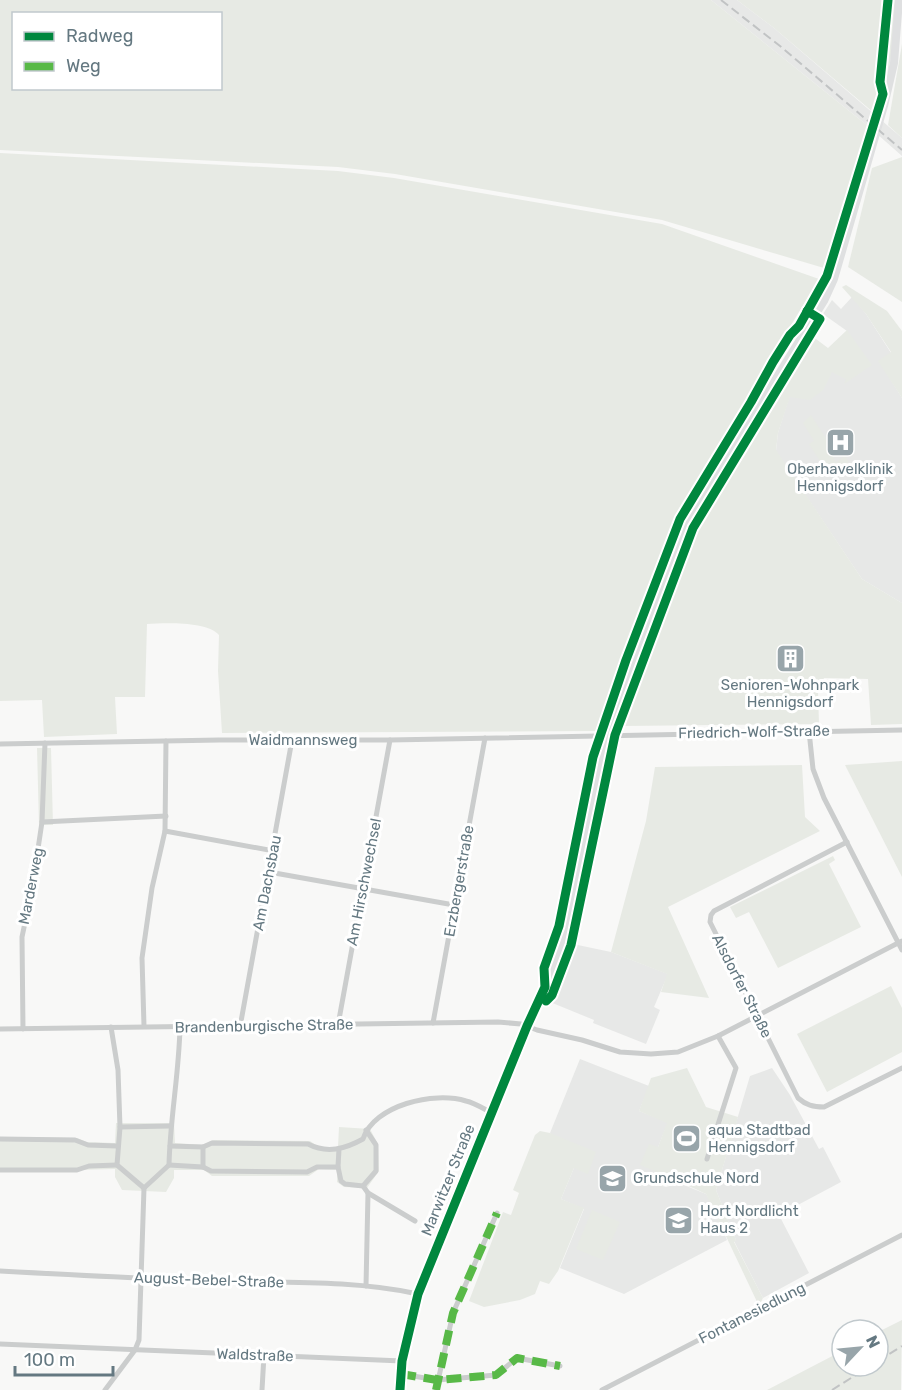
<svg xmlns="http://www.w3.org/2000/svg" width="902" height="1390" viewBox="0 0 902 1390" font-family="Rubik,sans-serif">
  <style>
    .built { fill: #e7e8e7 }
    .green { fill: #e7eae4; fill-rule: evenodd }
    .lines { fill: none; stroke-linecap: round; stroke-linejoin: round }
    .street { stroke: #cbcdcd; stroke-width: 5 }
    .secondary { stroke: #dfe0e1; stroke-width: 8 }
    .rail { stroke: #c1c3c4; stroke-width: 2; stroke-dasharray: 9 4.5; stroke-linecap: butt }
    .quiet { stroke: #58b947; stroke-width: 8; stroke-dasharray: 15 8; stroke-linecap: butt }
    .cycleway-casing { stroke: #fff; stroke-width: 13 }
    .cycleway { stroke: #00873e; stroke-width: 9 }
    .labels { text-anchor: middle; stroke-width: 6; stroke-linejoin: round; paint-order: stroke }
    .poi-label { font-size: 15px; fill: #647881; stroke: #fff; text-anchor: start }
    .street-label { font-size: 15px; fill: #647881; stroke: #fff }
  </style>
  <rect width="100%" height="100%" fill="#f8f8f7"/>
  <!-- built -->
  <g class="built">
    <polygon points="711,0 737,0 774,28 902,138 902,156 868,126"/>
    <polygon points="852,297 866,314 891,353 879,361 902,398 902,603 862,579 776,451 778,433 795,379 827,367 847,331 823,314 832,300 841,309"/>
    <polygon points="573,944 611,952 668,974 654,1007 660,1010 646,1044 593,1023 594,1020 550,1002"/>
    <polygon points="580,1059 649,1086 639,1111 668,1122 658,1147 657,1172 653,1183 666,1187 676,1184 684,1185 706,1194 712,1204 727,1240 624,1294 560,1268 584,1209 561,1199 574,1168 550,1133"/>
    <polygon points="772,1068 790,1095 819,1149 823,1147 841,1182 779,1215 809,1273 763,1298 734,1241 736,1240 716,1190 750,1076"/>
  </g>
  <!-- green -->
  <g class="green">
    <path d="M0,0H711L868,126L831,251L824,268L662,220L395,174L338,167L0,150ZM14,14H220V88H14Z"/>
    <polygon points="737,0 885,0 881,58 875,66 879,93 874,113 774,28"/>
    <polygon points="889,0 896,0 891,57 885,88 885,54"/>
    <polygon points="902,44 902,138 888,125"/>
    <path d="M0,153L338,171L394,178L662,224L819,279L675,516L596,731L222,733L218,671L219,635C207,621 165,623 147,624L145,697H115L117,734L44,737L42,700L0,701Z"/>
    <polygon points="902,157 902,302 848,267 872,168"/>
    <polygon points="846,285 887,311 902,331 902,398 878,361 891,352 866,314 842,287"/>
    <polygon points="847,330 872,365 844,384 846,379 832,372 823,390 810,400 790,397 778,433 776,450 862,579 902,603 902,724 871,725 868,679 824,678 818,692 819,724 623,726 697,529 812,336 828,348"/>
    <polygon points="811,415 836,454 833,457 836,462 845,456 849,462 829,475 809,444 814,441 803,423"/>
    <polygon points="37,748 51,748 53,825 39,825"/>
    <polygon points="902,761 902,877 845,765"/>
    <polygon points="802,765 805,817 820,831 668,907 709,998 661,992 667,974 611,952 646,821 655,767"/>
    <polygon points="833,856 835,860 829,864 861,927 778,968 749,912 736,918 730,907"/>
    <polygon points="891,986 902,1008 902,1052 827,1092 797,1034"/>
    <path d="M687,1068L706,1107L738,1117L716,1190L736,1240L734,1242L763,1298L759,1306L706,1194C697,1190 687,1184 677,1184C664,1185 668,1188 653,1183L657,1172L640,1165L649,1144L658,1147L667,1123L639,1111L651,1078Z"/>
    <polygon points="116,1123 174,1123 175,1143 204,1145 213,1140 310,1141 319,1147 338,1147 339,1127 370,1129 378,1144 379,1171 367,1188 344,1187 337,1182 337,1170 319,1169 309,1176 212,1176 204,1170 174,1170 174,1178 166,1192 122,1190 115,1177 115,1169 0,1172 0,1137 77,1138 87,1142 115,1143"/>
    <polygon points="540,1131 550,1133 596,1152 588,1174 574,1168 561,1199 584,1208 558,1271 549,1284 540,1281 535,1294 520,1300 484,1307 469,1301 503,1212 511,1215 519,1193 513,1190 535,1135"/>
    <polygon points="592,1210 620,1222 603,1260 576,1249"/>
    <polygon points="902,1320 901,1390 767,1390 842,1351 842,1366 878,1366 878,1332"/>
  </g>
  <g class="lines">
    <!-- street -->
    <g class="street">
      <polyline points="809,731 813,769 824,798 902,950"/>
      <polyline points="0,744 219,740 390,740 902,730"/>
      <polyline points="42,822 166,816"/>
      <polyline points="165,831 274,851"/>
      <path d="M847,842L714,911L711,915L710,922L798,1098C806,1105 813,1107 824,1107L902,1068"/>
      <polyline points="269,872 454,905"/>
      <polyline points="433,1023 485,738"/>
      <polyline points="338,1025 390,740"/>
      <polyline points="144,1026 142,958 152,888 165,831 166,741"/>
      <polyline points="111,1027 118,1070 120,1127 117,1165 144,1188"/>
      <polyline points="240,1027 292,740"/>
      <polyline points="0,1029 498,1022 521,1024 537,1030 582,1040 620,1052 651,1054 678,1052 718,1036 902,941"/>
      <polyline points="23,1029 22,937 32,889 42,822 45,743"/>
      <polyline points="120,1127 170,1126"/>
      <polyline points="0,1139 75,1140 88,1145 117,1146"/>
      <path d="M170,1146L203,1147L212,1143L308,1144C327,1154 345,1149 363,1139C374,1105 434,1091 466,1101C475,1103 484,1109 492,1113"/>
      <polyline points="203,1147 203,1167"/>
      <polyline points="707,1159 736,1068 718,1036"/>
      <polyline points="169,1165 203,1167 211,1171 307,1172 317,1167 338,1167 341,1181 345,1184 363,1186 368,1193 366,1286"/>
      <polyline points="338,1167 339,1149"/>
      <polyline points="0,1170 77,1170 89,1166 117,1165"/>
      <polyline points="363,1186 376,1171 376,1145 366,1130"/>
      <path d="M144,1188L169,1165C170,1119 179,1074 180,1027"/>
      <polyline points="368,1193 415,1221"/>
      <path d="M0,1271C73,1275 146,1279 218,1281C285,1283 353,1280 418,1294"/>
      <polyline points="0,1344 402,1361"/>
      <polyline points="401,1374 437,1380 496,1375 517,1358 560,1366"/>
      <polyline points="105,1390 135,1350 139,1340 144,1188"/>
      <polyline points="262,1390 264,1355"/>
      <polyline points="436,1390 453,1313 497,1213"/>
      <polyline points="602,1390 902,1235"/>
    </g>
    <!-- secondary -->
    <polyline class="secondary" points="400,1390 402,1361 418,1294 527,1026 551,975 559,953 606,735 672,560 688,523 707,490 824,301 834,279 884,106 894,63 899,0"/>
    <!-- rail -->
    <g class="rail">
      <polyline points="721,0 780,46 902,150"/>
      <polyline points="878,1361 902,1346"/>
      <polyline points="832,1390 870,1366"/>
    </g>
    <!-- quiet -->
    <g class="quiet">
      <polyline points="401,1374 437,1380 496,1375 517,1358 560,1366"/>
      <polyline points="436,1390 453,1313 497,1213"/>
    </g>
    <defs>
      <g id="cycleway">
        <polyline points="546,1001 552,995 571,945 615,735 693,528 820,319 807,311"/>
        <polyline points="400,1390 402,1361 418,1294 527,1026 545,987 544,968 559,926 593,757 626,660 680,519 751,402 773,362 790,335 799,326 827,276 883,94 880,82 888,0"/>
      </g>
    </defs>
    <!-- cycleway casing -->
    <use href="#cycleway" class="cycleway-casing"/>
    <!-- cycleway -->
    <use href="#cycleway" class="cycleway"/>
  </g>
  <!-- icons -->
  <defs>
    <symbol id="hospital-square" viewBox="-11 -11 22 22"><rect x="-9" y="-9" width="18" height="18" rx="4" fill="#98a5aa" stroke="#fff"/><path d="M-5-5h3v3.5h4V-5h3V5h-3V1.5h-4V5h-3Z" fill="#fff"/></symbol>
    <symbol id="building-square" viewBox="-11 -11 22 22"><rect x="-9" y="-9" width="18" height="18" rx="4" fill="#98a5aa" stroke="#fff"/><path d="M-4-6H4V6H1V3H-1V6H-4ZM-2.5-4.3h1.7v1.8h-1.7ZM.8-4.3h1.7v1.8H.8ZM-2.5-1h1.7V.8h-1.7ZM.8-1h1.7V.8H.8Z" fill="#fff"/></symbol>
    <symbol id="stadium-square" viewBox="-11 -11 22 22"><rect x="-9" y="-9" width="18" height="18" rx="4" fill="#98a5aa" stroke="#fff"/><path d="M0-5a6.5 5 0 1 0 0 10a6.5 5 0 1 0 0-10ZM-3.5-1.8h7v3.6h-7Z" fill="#fff"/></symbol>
    <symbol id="school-square" viewBox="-11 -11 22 22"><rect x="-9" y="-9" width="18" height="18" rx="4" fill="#98a5aa" stroke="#fff"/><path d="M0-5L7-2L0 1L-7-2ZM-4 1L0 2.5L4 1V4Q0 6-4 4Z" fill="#fff"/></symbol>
  </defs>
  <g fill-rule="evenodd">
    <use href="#hospital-square" x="824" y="426" width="33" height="33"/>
    <use href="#building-square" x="774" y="642" width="33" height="33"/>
    <use href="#stadium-square" x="670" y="1122" width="33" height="33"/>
    <use href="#school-square" x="596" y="1162" width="33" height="33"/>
    <use href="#school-square" x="662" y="1204" width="33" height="33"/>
  </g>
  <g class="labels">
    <!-- poi labels -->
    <g class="poi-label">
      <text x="840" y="474" text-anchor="middle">Oberhavelklinik<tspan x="840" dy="17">Hennigsdorf</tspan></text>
      <text x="790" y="690" text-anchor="middle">Senioren-Wohnpark<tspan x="790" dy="17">Hennigsdorf</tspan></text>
      <text x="708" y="1135">aqua Stadtbad<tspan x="708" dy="17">Hennigsdorf</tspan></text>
      <text x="633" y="1183">Grundschule Nord</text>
      <text x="700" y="1216">Hort Nordlicht<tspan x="700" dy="17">Haus 2</tspan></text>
    </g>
    <!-- street labels -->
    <g class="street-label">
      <text transform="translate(754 732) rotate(-1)" y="5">Friedrich-Wolf-Straße</text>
      <text x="303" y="745">Waidmannsweg</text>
      <text transform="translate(459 881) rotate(-80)" y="5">Erzbergerstraße</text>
      <text transform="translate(364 882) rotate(-79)" y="5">Am Hirschwechsel</text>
      <text transform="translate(267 883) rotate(-79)" y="5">Am Dachsbau</text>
      <text transform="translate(31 886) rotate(-79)" y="5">Marderweg</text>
      <text transform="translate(742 986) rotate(63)" y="5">Alsdorfer Straße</text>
      <text transform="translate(264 1026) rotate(-1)" y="5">Brandenburgische Straße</text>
      <text transform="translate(448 1180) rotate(-68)" y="5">Marwitzer Straße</text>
      <text transform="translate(209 1280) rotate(2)" y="5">August-Bebel-Straße</text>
      <text transform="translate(752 1313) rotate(-27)" y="5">Fontanesiedlung</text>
      <text transform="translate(255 1355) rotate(2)" y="5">Waldstraße</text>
    </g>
  </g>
  <!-- legend -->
  <rect x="12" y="12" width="210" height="78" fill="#ffffff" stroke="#c1c9cd" stroke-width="1.5"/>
  <rect x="24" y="32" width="30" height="9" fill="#00873e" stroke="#c1c9cd" stroke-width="1.5"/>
  <text x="66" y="42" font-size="18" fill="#647881">Radweg</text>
  <rect x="24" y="62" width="30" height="9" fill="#58b947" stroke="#c1c9cd" stroke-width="1.5"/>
  <text x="66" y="72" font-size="18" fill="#647881">Weg</text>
  <!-- north arrow -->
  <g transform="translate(860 1348) rotate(64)"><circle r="28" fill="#ffffff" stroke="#c1c9cd" stroke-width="1.5"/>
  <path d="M0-4.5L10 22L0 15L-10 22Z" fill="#98a5aa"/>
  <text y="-9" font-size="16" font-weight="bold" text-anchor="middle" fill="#647881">N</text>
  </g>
  <!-- scale -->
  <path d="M15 1366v9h98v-9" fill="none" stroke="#647881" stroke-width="3"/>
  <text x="24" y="1366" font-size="18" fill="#647881" stroke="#ffffff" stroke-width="4.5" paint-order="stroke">100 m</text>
</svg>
